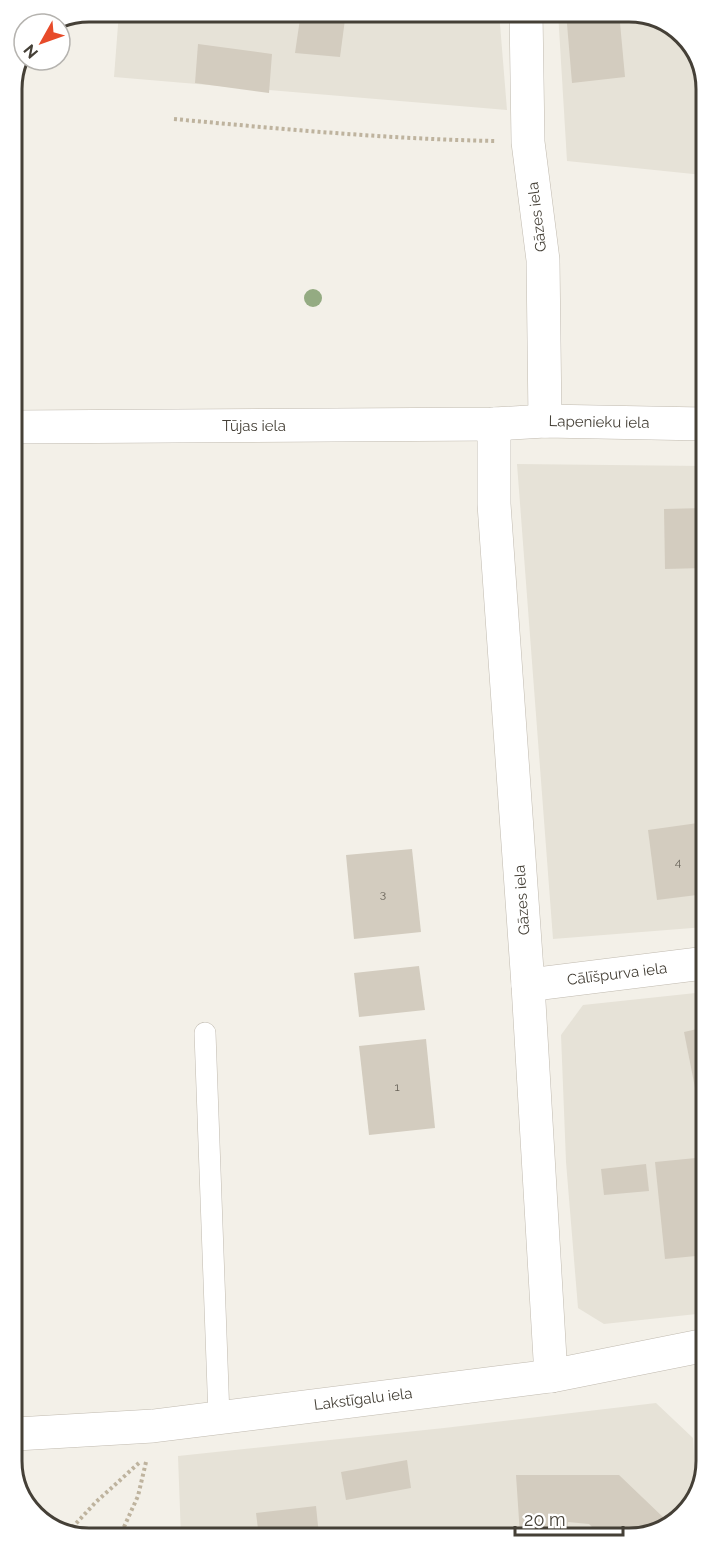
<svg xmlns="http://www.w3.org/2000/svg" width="719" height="1550" viewBox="0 0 719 1550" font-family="Raleway,sans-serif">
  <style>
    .residential { fill: #e6e2d7 }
    .building { fill: #d3ccbf }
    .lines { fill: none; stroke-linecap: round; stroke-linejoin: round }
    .service-casing { stroke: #c0baaf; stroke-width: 22 }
    .minor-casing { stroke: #c0baaf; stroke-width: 34 }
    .path { stroke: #beb39e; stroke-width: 4; stroke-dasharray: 3 3; stroke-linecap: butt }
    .service { stroke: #fff; stroke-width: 21 }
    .minor { stroke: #fff; stroke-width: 33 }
    .tree { fill: #94ab82 }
    .labels { text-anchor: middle; stroke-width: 4.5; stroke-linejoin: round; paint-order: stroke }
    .number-label { font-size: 12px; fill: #686359 }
    .street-label { font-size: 15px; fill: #454037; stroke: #fff }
    .rim { fill: none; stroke: #454037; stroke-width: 3 }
  </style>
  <rect width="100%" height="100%" fill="#f3f0e8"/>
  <!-- residential -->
  <g class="residential">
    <polygon points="119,12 499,12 507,110 114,77"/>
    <polygon points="558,12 635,12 677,28 703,65 703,175 567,161"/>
    <polygon points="517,464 704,466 705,927 553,939"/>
    <polygon points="705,992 706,1313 604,1324 578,1308 566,1162 561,1035 583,1005"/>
    <polygon points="656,1403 693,1438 696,1494 691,1507 654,1534 181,1537 178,1456 444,1428"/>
  </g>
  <!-- building -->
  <g class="building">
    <polygon points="301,12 346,12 340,57 295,53"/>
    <polygon points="566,12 619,12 625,77 572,83"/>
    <polygon points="198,44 272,54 269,93 195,83"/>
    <polygon points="704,508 704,568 665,569 664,509"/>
    <polygon points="705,822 705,894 657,900 648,830"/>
    <polygon points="412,849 421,932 354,939 346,855"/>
    <polygon points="15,903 22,903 23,950 15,950"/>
    <polygon points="419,966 425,1010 359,1017 354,973"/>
    <polygon points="706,1027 706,1117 701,1118 684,1032"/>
    <polygon points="426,1039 435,1128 369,1135 359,1046"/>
    <polygon points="706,1157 706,1255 665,1259 655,1162"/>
    <polygon points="646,1164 649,1191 604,1195 601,1169"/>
    <polygon points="407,1460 411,1488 346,1500 341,1472"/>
    <polygon points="516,1475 619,1475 665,1519 665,1526 654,1534 595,1534 597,1532 589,1524 568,1522 567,1533 520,1535"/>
    <polygon points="316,1506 319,1536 259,1537 256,1513"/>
  </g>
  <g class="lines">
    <defs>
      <polyline id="service" points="205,1033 219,1417"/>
      <g id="minor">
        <polyline points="526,12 528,142 543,260 545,421"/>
        <polyline points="494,424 494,504 528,985 551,1376"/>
        <polyline points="13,427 494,424 545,421 704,424"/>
        <polyline points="528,985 705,963"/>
        <polyline points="16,1434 153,1426 551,1376 706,1345"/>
      </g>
    </defs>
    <!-- service casing -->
    <use href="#service" class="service-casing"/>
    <!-- minor casing -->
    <use href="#minor" class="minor-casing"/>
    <!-- path -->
    <g class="path">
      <path d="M174,119C281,129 388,139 495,141"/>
      <polyline points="68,1532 96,1502 140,1462"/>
      <polyline points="119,1538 138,1496 146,1462"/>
    </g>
    <!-- service -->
    <use href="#service" class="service"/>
    <!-- minor -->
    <use href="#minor" class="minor"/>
  </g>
  <!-- trees -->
  <circle class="tree" cx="313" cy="298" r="9"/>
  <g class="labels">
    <!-- number labels -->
    <g class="number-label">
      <text x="678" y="866">4</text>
      <text x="383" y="898">3</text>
      <text x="397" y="1091">1</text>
    </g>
    <!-- street labels -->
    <g class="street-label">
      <text transform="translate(537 217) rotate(-97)" y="5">Gāzes iela</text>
      <text transform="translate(599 422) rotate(1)" y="5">Lapenieku iela</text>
      <text x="254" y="431">Tūjas iela</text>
      <text transform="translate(522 900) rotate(-94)" y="5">Gāzes iela</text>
      <text transform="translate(617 974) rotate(-7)" y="5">Cālīšpurva iela</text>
      <text transform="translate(363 1399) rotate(-7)" y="5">Lakstīgalu iela</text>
    </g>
  </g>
  <!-- crop -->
  <path d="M0 0H719V1550H0ZM89 22H629A67 67 0 0 1 696 89V1461A67 67 0 0 1 629 1528H89A67 67 0 0 1 22 1461V89A67 67 0 0 1 89 22Z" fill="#fff" fill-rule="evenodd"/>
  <path class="rim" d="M89 22H629A67 67 0 0 1 696 89V1461A67 67 0 0 1 629 1528H89A67 67 0 0 1 22 1461V89A67 67 0 0 1 89 22Z"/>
  <!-- north arrow -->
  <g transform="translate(42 42) rotate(230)"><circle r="28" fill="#ffffff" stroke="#b5b3af" stroke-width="1.5"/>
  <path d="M0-4.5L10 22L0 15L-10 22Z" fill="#e74b2a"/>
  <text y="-9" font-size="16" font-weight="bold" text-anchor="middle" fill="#454037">N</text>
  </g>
  <!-- scale -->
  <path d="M515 1526v9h108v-9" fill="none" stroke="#454037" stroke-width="3"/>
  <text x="524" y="1526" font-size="18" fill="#454037" stroke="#ffffff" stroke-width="4.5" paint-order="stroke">20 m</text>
</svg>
